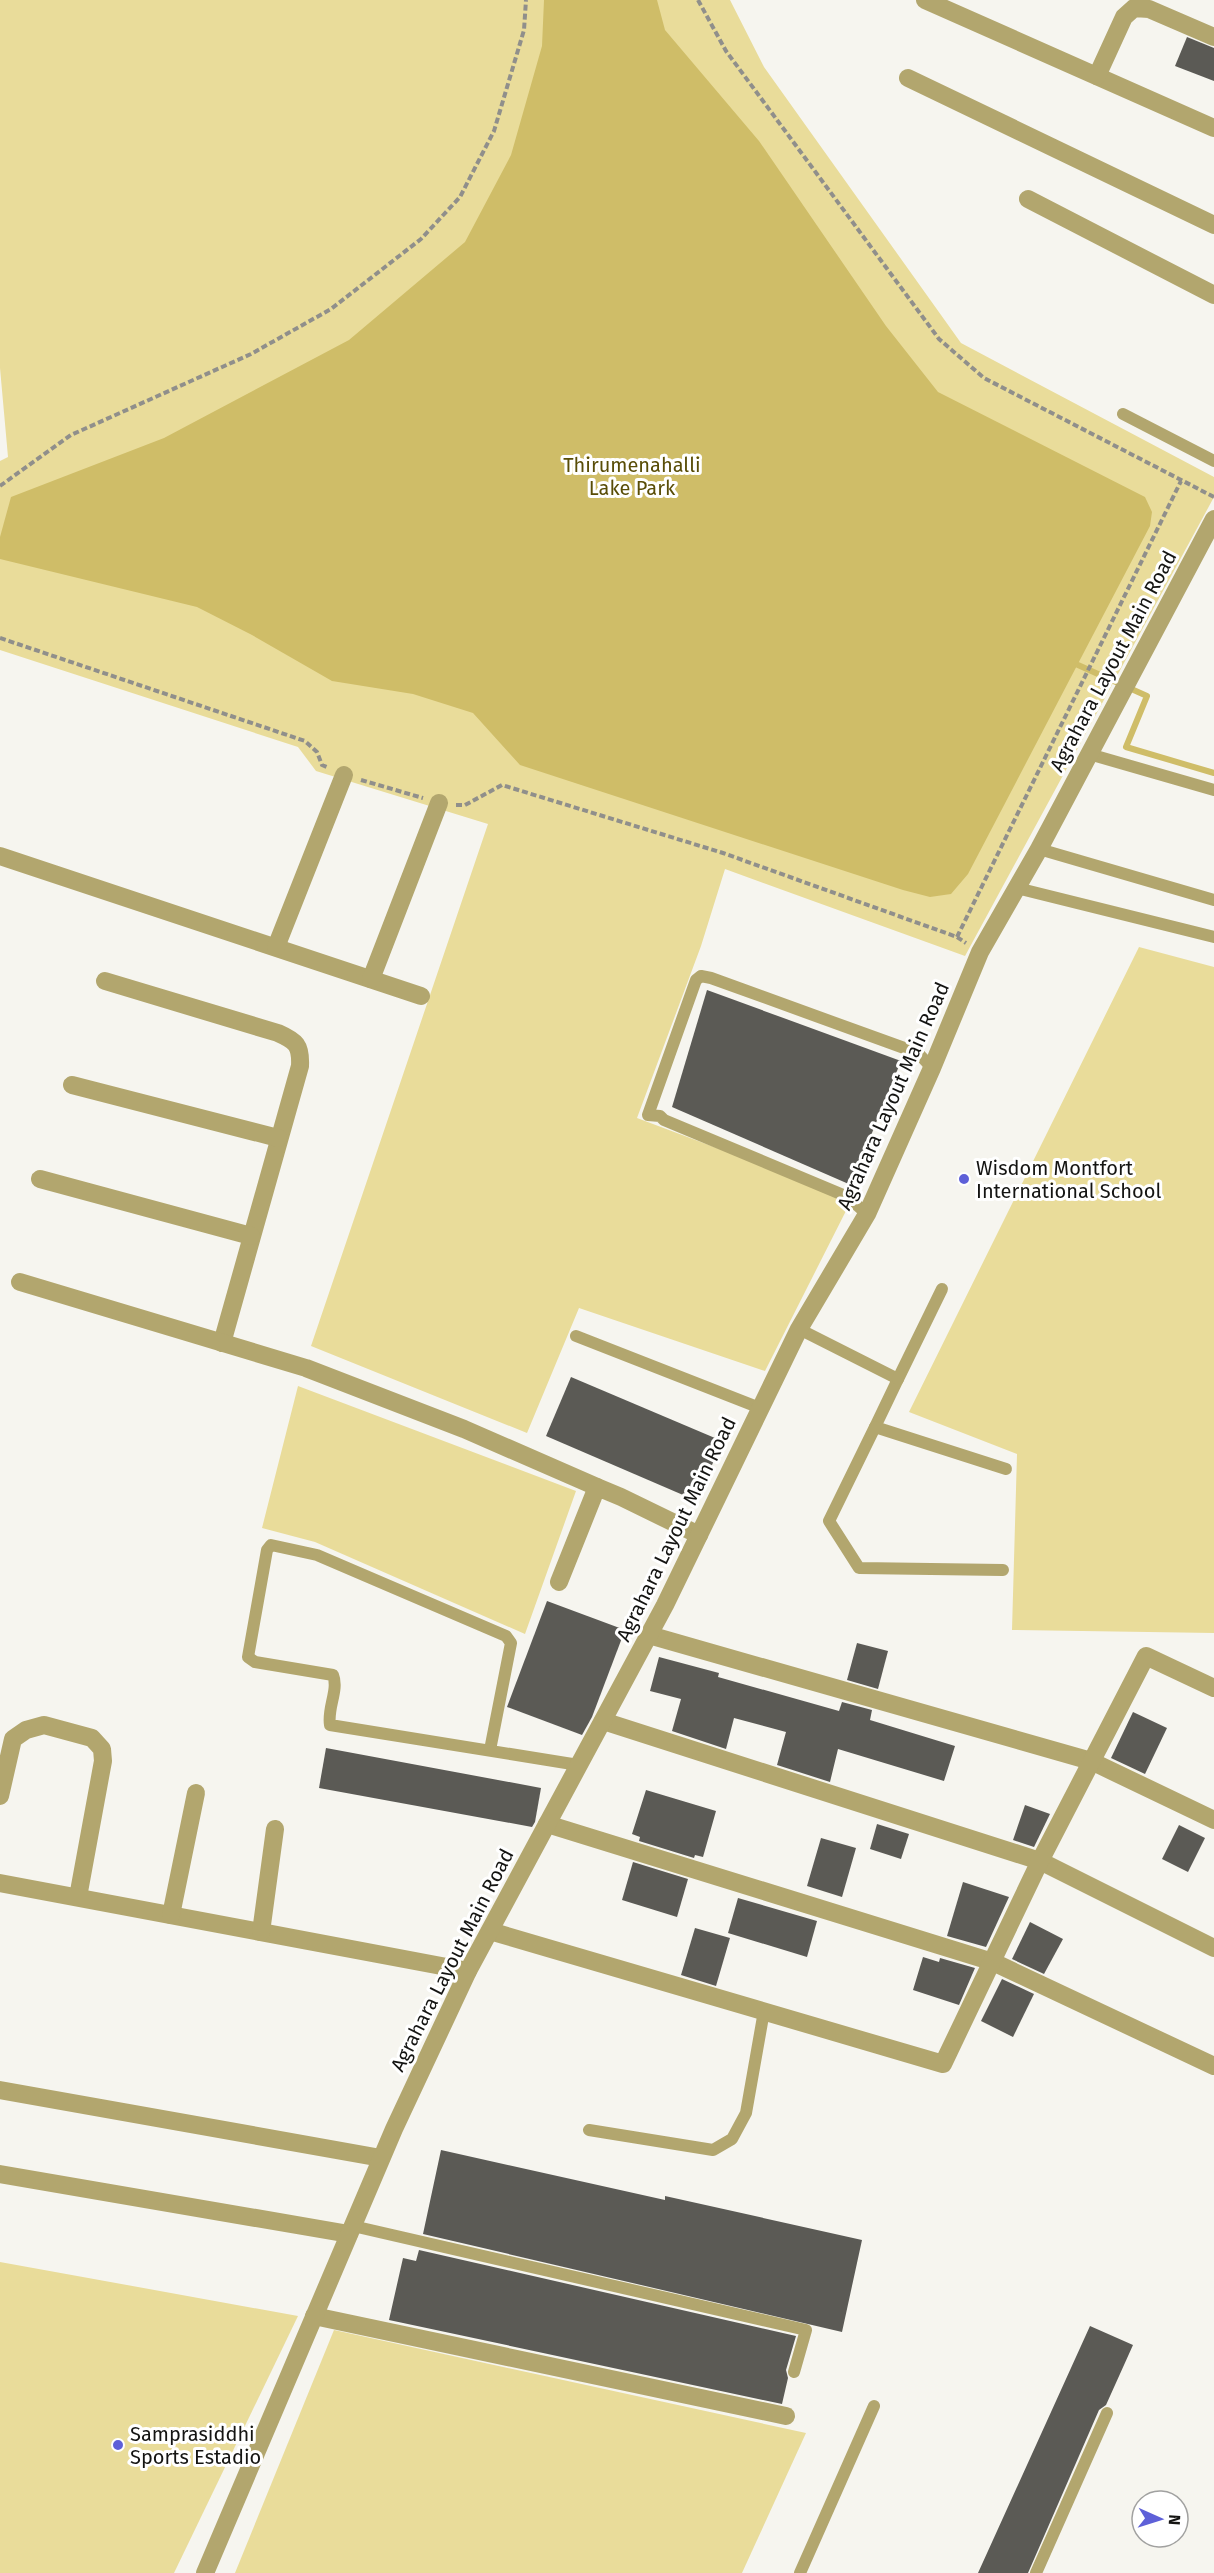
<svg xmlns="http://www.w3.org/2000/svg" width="1214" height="2573" viewBox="0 0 1214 2573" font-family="'Fira Sans',sans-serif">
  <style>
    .green { fill: #e9dc9a }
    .water { fill: #cfbd68 }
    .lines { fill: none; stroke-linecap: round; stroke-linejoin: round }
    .stream { stroke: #cfbd68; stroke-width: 6 }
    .building { fill: #5b5a55 }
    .path { stroke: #908f8b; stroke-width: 4; stroke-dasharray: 6 3; stroke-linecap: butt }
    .service { stroke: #b2a66e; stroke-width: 12 }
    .minor { stroke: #b2a66e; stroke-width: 18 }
    .tertiary { stroke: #b2a66e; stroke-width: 18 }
    .poi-dot { fill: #5e60d8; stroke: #fff; stroke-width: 2 }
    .labels { text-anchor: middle; stroke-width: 6; stroke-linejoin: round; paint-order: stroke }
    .park-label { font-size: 20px; fill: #594d07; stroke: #fff }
    .street-label { font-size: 20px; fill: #141412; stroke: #fff }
    .poi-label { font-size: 20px; fill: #141412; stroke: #fff; text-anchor: start }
  </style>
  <rect width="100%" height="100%" fill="#f6f5ef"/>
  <!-- green -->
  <g class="green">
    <polygon points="0,0 730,0 764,67 961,343 1214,477 1214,497 965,956 725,869 701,946 637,1118 852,1199 765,1371 579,1308 527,1433 311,1346 488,824 316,771 298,747 0,650 0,461 8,457 0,368"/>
    <polygon points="1139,947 1214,967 1214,1633 1012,1630 1017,1454 909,1412"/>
    <polygon points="298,1386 576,1491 525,1634 315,1542 262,1528"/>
    <polygon points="0,2262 298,2316 174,2573 0,2573"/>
    <polygon points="334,2330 806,2433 742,2573 235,2573"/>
  </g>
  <!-- water -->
  <polygon class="water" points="544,0 657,0 665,30 759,141 886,326 938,392 1145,497 1152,512 1150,526 968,874 951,894 930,897 903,890 520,765 473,713 413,694 332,681 252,635 197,607 0,559 0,537 11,497 164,438 349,340 465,242 511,155 542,46"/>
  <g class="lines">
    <!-- stream -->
    <polyline class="stream" points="1078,665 1147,696 1126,747 1214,773"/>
  </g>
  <!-- building -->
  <g class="building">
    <polygon points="1187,37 1214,48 1214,81 1175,66"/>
    <polygon points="707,990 901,1061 851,1185 672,1107"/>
    <polygon points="571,1377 722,1441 697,1501 546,1436"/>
    <polygon points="547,1601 625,1630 592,1717 582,1735 507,1707"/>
    <polygon points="857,1643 888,1651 878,1689 847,1680"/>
    <polygon points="659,1657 719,1673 718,1677 839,1711 842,1702 872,1710 870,1720 955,1746 944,1781 838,1749 830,1782 777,1765 786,1732 734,1718 726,1749 672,1731 681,1699 650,1691"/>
    <polygon points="1133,1712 1167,1728 1145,1774 1111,1758"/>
    <polygon points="326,1748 541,1788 535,1822 532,1827 319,1788"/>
    <polygon points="646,1790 716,1811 703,1857 695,1855 694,1858 639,1841 640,1837 632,1834"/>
    <polygon points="1025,1805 1050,1814 1034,1847 1013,1840"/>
    <polygon points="877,1824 909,1834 901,1859 870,1849"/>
    <polygon points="1179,1825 1205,1838 1188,1872 1162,1859"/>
    <polygon points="821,1838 856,1848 842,1897 807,1886"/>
    <polygon points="633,1862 688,1879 677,1917 622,1900"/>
    <polygon points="963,1882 1009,1897 986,1947 947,1936"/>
    <polygon points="738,1898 817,1921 807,1957 728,1933"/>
    <polygon points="1030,1922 1063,1939 1044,1974 1012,1959"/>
    <polygon points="695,1928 730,1938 716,1986 681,1975"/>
    <polygon points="923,1957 939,1962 940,1958 975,1968 959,2005 913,1990"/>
    <polygon points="1002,1979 1034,1994 1013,2037 981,2021"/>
    <polygon points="441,2150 665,2200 665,2196 862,2240 842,2332 423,2234"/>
    <polygon points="419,2250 796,2336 786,2370 788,2378 782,2404 389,2320 403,2258 416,2261"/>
    <polygon points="1090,2326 1133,2345 1106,2405 1099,2410 1028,2573 978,2573"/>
  </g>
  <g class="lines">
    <!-- path -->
    <g class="path">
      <polyline points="698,0 726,51 939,339 984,378 1214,497"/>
      <polyline points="0,486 71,435 251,354 331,309 421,239 460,197 494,131 524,30 526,0"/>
      <polyline points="0,638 305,741 317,752 322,765 329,768"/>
      <polyline points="361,780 423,798"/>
      <polyline points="456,805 465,805 502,785 723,853 957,937 966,943"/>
      <polyline points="957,937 1181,481"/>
    </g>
    <!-- service -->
    <g class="service">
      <polyline points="1123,414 1214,461"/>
      <polyline points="1089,754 1214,790"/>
      <polyline points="1039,849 1214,900"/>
      <polyline points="1017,888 1214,937"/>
      <polyline points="867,1214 848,1197 664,1120 660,1116 648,1115 696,980 701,976 711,978 918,1053 932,1068"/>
      <polyline points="799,1329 898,1379 875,1427 1006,1469"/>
      <polyline points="576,1336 760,1408"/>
      <polyline points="898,1379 942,1289"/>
      <polyline points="875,1427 829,1521 859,1568 1003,1570"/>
      <path d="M490,1750L511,1643L506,1636L317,1555L271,1545L267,1550L248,1657L255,1662L333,1675C339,1690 327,1708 330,1725L566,1763L579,1765"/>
      <polyline points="589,2130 713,2150 732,2139 746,2113 764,2011"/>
      <polyline points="353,2226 806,2330 794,2372"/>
      <polyline points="800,2573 874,2406"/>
      <polyline points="1036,2573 1107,2413"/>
    </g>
    <!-- minor -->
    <g class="minor">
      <polyline points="925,0 1214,128"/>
      <polyline points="1097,76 1124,17 1134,8 1149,9 1214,37"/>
      <polyline points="908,78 1214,225"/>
      <polyline points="1028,199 1214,295"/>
      <polyline points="0,856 421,996"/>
      <polyline points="276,947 344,775"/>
      <polyline points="371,979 439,803"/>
      <path d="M105,981L278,1033C296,1041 301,1045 300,1066L222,1343"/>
      <polyline points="72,1085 278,1138"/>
      <polyline points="40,1179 251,1236"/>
      <polyline points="20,1282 306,1368 464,1429 597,1487"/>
      <polyline points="559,1582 597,1487 621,1497 699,1535"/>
      <polyline points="649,1635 1091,1761 1214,1820"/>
      <polyline points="603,1721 1040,1861 1214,1948"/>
      <polyline points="0,1796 13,1739 26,1730 44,1725 92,1738 102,1749 103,1761 78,1897"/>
      <polyline points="547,1824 993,1962 1214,2066"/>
      <polyline points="0,1883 468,1971"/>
      <polyline points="171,1915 196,1793"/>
      <polyline points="490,1931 943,2064 1040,1861 1146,1656 1214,1688"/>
      <polyline points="261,1932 275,1829"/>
      <polyline points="0,2090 381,2158"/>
      <polyline points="0,2174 349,2234"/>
      <polyline points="314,2316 786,2416"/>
    </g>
    <!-- tertiary -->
    <polyline class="tertiary" points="205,2573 394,2129 468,1971 665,1605 799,1329 867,1214 932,1068 980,952 1039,849 1214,519"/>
  </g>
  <!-- markers -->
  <g class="poi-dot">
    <circle cx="964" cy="1179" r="6"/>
    <circle cx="118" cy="2445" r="6"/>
  </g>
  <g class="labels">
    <!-- park labels -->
    <g class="park-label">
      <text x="632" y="472">Thirumenahalli<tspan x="632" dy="23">Lake Park</tspan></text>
    </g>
    <!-- street labels -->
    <g class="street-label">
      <text transform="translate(1113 661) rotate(-62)" y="7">Agrahara Layout Main Road</text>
      <text transform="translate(893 1096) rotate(-66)" y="7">Agrahara Layout Main Road</text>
      <text transform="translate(676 1529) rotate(-64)" y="7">Agrahara Layout Main Road</text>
      <text transform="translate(452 1960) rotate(-63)" y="7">Agrahara Layout Main Road</text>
    </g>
    <!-- poi labels -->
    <g class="poi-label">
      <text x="976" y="1175">Wisdom Montfort<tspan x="976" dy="23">International School</tspan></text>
      <text x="130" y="2441">Samprasiddhi<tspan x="130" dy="23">Sports Estadio</tspan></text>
    </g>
  </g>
  <!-- north arrow -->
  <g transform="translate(1160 2519) rotate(93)"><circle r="28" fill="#ffffff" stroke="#a1a1a0" stroke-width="1.5"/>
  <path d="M0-4.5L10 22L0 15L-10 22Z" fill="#5e60d8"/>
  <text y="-9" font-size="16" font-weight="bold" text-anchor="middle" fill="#141412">N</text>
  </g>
</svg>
